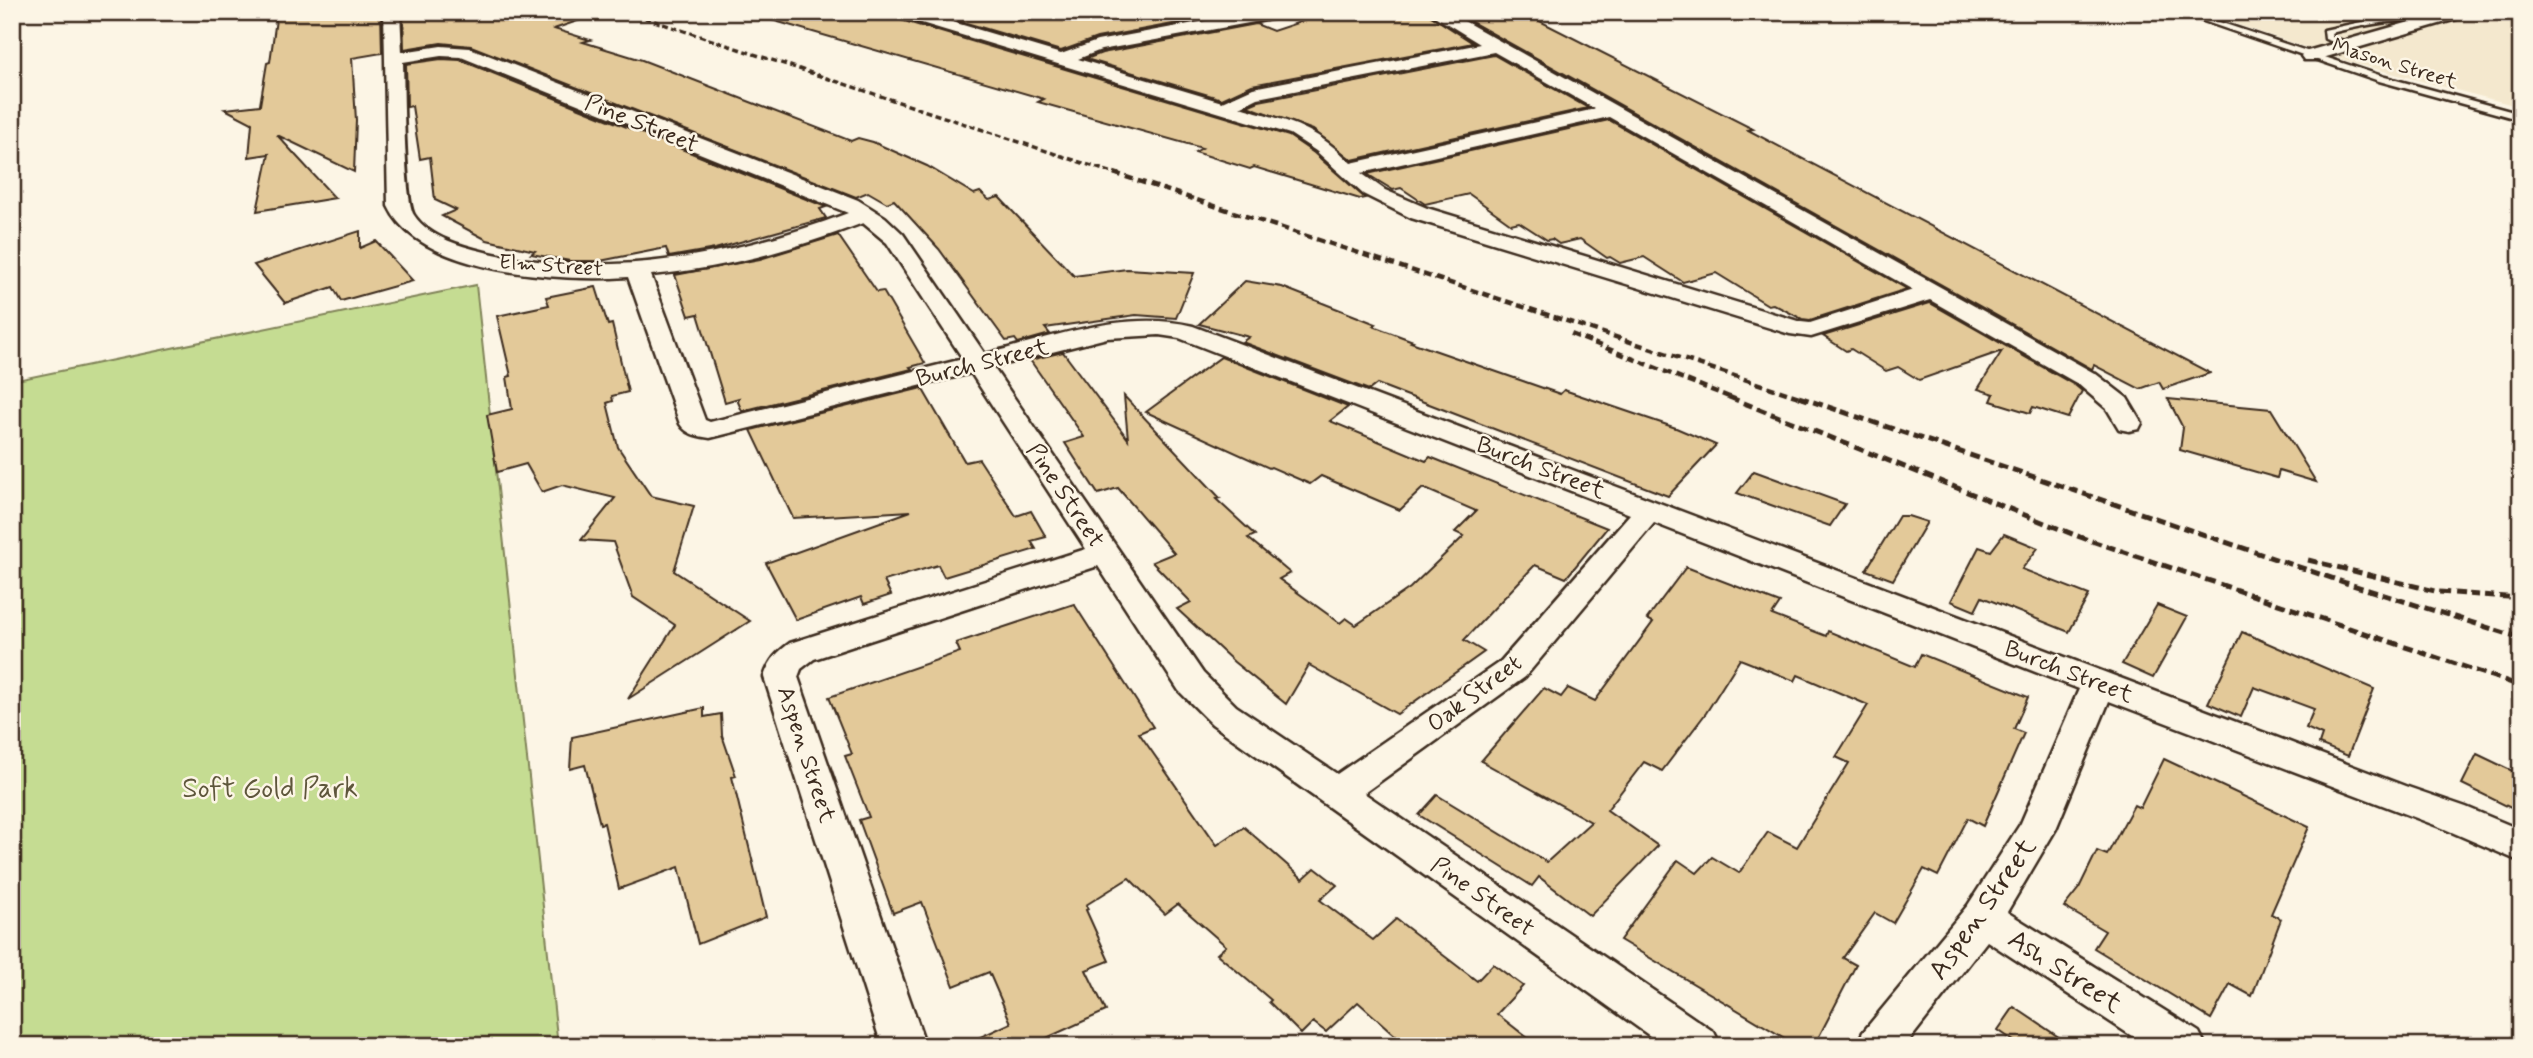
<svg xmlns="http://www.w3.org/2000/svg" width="2533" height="1058" viewBox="0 0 2533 1058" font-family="Mynerve,sans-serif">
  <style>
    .built { fill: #f4e8ce }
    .green { fill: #c5dc92; stroke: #808358; stroke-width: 2 }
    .building { fill: #e3c999; stroke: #3b2a1e; stroke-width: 2 }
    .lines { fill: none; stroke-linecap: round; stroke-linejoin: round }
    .lane-casing { stroke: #3b2a1e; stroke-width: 5 }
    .street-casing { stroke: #3b2a1e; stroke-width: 5 }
    .lane { fill: #fcf5e5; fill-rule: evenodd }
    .street { fill: #fcf5e5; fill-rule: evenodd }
    .rail-far2 { stroke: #3b2a1e; stroke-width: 3.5; stroke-dasharray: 6 3.5; stroke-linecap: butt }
    .rail-far1 { stroke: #3b2a1e; stroke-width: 4.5; stroke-dasharray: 8 4.5; stroke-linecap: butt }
    .rail { stroke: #3b2a1e; stroke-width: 5; stroke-dasharray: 10 5; stroke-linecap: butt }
    .labels { text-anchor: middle; stroke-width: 5; stroke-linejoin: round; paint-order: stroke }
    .far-street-label { font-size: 21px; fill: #3b2a1e; stroke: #fcf5e5 }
    .street-label { font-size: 24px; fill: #3b2a1e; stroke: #fcf5e5 }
    .near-park-label { font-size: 28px; fill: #5e563b; stroke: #fcf5e5 }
    .near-street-label { font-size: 28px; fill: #3b2a1e; stroke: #fcf5e5 }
  </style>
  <rect width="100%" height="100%" fill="#fcf5e5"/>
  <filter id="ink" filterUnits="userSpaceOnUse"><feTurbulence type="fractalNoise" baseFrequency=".0143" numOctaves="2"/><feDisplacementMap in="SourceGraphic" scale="14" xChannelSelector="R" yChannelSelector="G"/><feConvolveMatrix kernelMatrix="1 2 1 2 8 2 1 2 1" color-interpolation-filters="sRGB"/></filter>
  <g filter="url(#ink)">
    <!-- built -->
    <polygon class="built" points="2199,12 2521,12 2521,107 2353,63"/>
    <!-- green -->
    <polygon class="green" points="476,285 558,1046 12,1046 12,381"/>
    <!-- building -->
    <g class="building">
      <polygon points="282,12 381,12 382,53 352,58 356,120 354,172 277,135 335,198 257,211 269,154 249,157 252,123 225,109 260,105 267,63 270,62 276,19 281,18"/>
      <polygon points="403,12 585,12 586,18 554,29 590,40 583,42 642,60 851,141 858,138 873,142 927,166 974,194 980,192 989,200 999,197 1074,276 1127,269 1194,273 1176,318 1136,315 1045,328 1050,334 1018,343 1015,339 1006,341 939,249 894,200 887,203 868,192 856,197 471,46 441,43 404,49"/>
      <polygon points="769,12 891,12 894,18 1289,136 1314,153 1365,198 1360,199 1254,167 1250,169 1195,152 1202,148 1038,102 1044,99 768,19"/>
      <polygon points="929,12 1238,12 1097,38 1061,51"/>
      <polygon points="1330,12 1425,12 1473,43 1252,85 1222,99 1086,59 1102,53 1256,24 1273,31"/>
      <polygon points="1454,12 1522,12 1753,129 1748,130 2210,373 2163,389 2159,382 2140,389 2094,365 2092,369"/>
      <polygon points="1494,55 1588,108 1352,160 1313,130 1247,106 1259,101"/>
      <polygon points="441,59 460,60 826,207 820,209 826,218 715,249 669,257 666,248 600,261 570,261 531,254 535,251 487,240 442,216 456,210 435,200 430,157 420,159 412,106 407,107 406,64"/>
      <polygon points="1609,120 1907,289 1810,320 1802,319 1773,304 1768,305 1716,273 1683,282 1644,257 1620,263 1610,257 1607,258 1580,239 1559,244 1552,239 1547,240 1519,222 1511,224 1469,194 1425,204 1401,188 1393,190 1367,174"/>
      <polygon points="360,231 360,248 376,241 413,281 341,301 333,287 285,303 254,265"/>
      <polygon points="838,235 877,292 883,291 925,363 910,367 912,369 742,411 738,402 739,398 725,402 698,314 689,316 675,275 760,259"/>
      <polygon points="1245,281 1282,287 1376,324 1373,326 1413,341 1411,342 1560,394 1564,390 1676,428 1716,445 1668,496 1377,384 1369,390 1242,342 1249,337 1199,324"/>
      <polygon points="596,287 608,325 612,324 628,392 612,396 613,401 607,403 618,447 651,496 694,506 674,571 750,621 628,699 675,625 633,597 613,542 581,540 615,498 562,485 542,492 526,464 497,472 487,415 512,409 507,377 511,376 497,316 549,305 546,297"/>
      <polygon points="1930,303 2076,386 2082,391 2068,418 2033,407 2030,413 1991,401 1994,394 1978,389 2002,351 1919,380 1898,367 1886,371 1851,349 1846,351 1823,336"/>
      <polygon points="1063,352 1128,439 1124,396 1220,498 1216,499 1255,535 1248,538 1290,573 1279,579 1340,623 1346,618 1356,625 1410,588 1464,536 1455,532 1476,511 1423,488 1400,510 1321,476 1310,484 1271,467 1269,468 1146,412 1221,357 1348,407 1330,421 1426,461 1430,457 1607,528 1566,578 1535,565 1464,640 1484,652 1397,714 1309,665 1286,704 1234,662 1177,609 1191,602 1152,562 1174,553 1118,488 1098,494 1065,443 1084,437 1030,360"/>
      <polygon points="922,388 965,462 979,459 1016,516 1031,511 1046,537 1031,541 1036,549 944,577 938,565 884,581 891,595 864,604 861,597 796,620 766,563 911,511 793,518 751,430"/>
      <polygon points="2168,399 2271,409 2316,482 2279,471 2277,478 2180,450 2183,428"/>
      <polygon points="1754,471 1845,504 1830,526 1737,493"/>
      <polygon points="1899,516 1908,516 1927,522 1893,580 1866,570"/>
      <polygon points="2004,534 2038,548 2022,569 2089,595 2069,632 1982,597 1975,611 1951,601 1979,547 1991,551"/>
      <polygon points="1686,567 1780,603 1772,615 1826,636 1828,631 1915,667 1921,654 2028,697 2014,729 2024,733 1983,826 1968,818 1938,876 1924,869 1893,923 1875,913 1843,958 1856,965 1814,1046 1798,1046 1620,940 1678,860 1697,873 1712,857 1739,873 1768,832 1797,847 1849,763 1836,757 1868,705 1798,675 1795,681 1740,659 1706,713 1662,771 1644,762 1607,810 1658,846 1590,916 1539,877 1532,886 1419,815 1437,795 1547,862 1591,822 1481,761 1544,688 1561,697 1568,688 1595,701 1653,622 1647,619"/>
      <polygon points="1074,604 1153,727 1139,733 1217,845 1244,827 1303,879 1315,868 1337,885 1320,900 1373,940 1396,919 1477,981 1493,964 1523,986 1497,1014 1538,1046 1407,1046 1358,1002 1326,1032 1313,1022 1301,1034 1269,1002 1271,1000 1217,954 1226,946 1178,904 1165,914 1129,878 1086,905 1088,909 1086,910 1109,961 1086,970 1106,1011 1029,1046 961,1046 1011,1023 989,972 954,986 922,902 893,913 859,820 869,817 845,756 852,754 829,697 960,652 956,643"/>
      <polygon points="2157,605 2187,617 2153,678 2122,664"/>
      <polygon points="2242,632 2374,689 2348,756 2319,744 2322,735 2306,728 2314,709 2254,687 2241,717 2208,703"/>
      <polygon points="704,708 704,717 721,714 722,735 736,776 732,777 766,917 698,944 679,867 619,889 604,823 600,824 585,765 570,769 572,737"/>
      <polygon points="2477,754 2521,775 2521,813 2462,784"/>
      <polygon points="2164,759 2309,827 2271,914 2281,919 2252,996 2230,984 2211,1019 2094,948 2105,931 2064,907 2079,888 2097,851 2107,855 2134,805 2140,808"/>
      <polygon points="2014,1007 2072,1046 2021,1046 1998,1030"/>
    </g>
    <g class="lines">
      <defs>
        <g id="lane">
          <polygon points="2177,12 2189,12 2385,77 2521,114 2521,120 2379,81"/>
          <path d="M2394,15H2422L2442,19L2438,21C2400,18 2368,24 2331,33L2333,38L2351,43V47H2348L2325,39L2324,30Z"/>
        </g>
        <g id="street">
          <path d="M384,12H400L402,52L441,46L470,48L858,200L885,217L903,234L985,354C1051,338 1124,309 1193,326L2405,786L2466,807L2521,830V862L2440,827L2109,701L2056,829L2007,912L2199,1032L2206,1046H2147L1987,941L1905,1046H1856L1863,1032L1968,905L2021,823L2079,689L1654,523L1525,677L1364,793L1714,1032L1721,1046H1664L1212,724L1179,691L1098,566L814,659L801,669L798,677L926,1046H882L764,677C770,660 776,653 790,643L1086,549L971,373L710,438C698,436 687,435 680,424L628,277C563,282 419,274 388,206ZM441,56L461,57L848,213C734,256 609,280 489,253C464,247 429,238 414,215C404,200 404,88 403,62ZM863,223L887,243L963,359L710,422L705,420L651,275C724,269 795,249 863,223ZM1159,335L1179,338L1630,514L1501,661L1337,774L1236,706L1203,673L993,367L1107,338Z"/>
          <path d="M893,12H919L1061,54L1097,41L1254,12H1290L1282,17L1101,50L1078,59L1222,102L1253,88L1480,44L1428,12H1448L2096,374L2127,398L2142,423L2139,429L2129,431L2119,429L2107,409L2078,384L1930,300L1811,337L1790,334L1411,218L1363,194L1316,151L1290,134L895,15ZM1494,52L1595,109L1351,163C1313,125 1289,122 1240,107L1258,98ZM1609,117L1913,290L1810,323L1801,322L1427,208L1385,190L1361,173Z"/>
          <polygon points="2445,12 2472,12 2470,15 2316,60 2304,60 2301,56 2304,52"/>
        </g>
      </defs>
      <!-- lane casing -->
      <use href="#lane" class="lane-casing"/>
      <!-- street casing -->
      <use href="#street" class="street-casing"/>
      <!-- lane -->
      <use href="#lane" class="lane"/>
      <!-- street -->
      <use href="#street" class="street"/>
      <!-- rail-far2 -->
      <polyline class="rail-far2" points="627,12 1119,175"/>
      <!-- rail-far1 -->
      <g class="rail-far1">
        <polyline points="1114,173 1805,399"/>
        <polyline points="1571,334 1734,399"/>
      </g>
      <!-- rail -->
      <g class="rail">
        <polyline points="1729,397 2080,537 2521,686"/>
        <polyline points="1799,397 2346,583 2521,638"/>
        <polyline points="2308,560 2439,592 2521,598"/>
      </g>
    </g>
  </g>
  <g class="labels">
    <!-- far-street labels -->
    <g class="far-street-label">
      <text transform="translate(2395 63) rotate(17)" y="7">Mason Street</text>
      <text transform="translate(551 265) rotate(4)" y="7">Elm Street</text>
    </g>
    <!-- street labels -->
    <g class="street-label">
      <text transform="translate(642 123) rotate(22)" y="8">Pine Street</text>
      <text transform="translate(982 362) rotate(-14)" y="8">Burch Street</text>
      <text transform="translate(1541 467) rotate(21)" y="8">Burch Street</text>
      <text transform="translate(1066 495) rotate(56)" y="8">Pine Street</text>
      <text transform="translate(2069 671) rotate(21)" y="8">Burch Street</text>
      <text transform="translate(1474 693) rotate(-37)" y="8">Oak Street</text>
      <text transform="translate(807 754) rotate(72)" y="8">Aspen Street</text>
      <text transform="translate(1483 896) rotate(35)" y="8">Pine Street</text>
    </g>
    <!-- near-park labels -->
    <g class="near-park-label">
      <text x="270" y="797">Soft Gold Park</text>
    </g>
    <!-- near-street labels -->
    <g class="near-street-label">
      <text transform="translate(1981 908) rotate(-55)" y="10">Aspen Street</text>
      <text transform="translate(2066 970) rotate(33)" y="10">Ash Street</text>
    </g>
  </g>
  <!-- margin -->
  <rect width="2533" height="1058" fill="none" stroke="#fcf5e5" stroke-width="42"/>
  <rect x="21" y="21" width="2491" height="1016" fill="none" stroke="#3b2a1e" stroke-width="2.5" filter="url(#ink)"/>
</svg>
